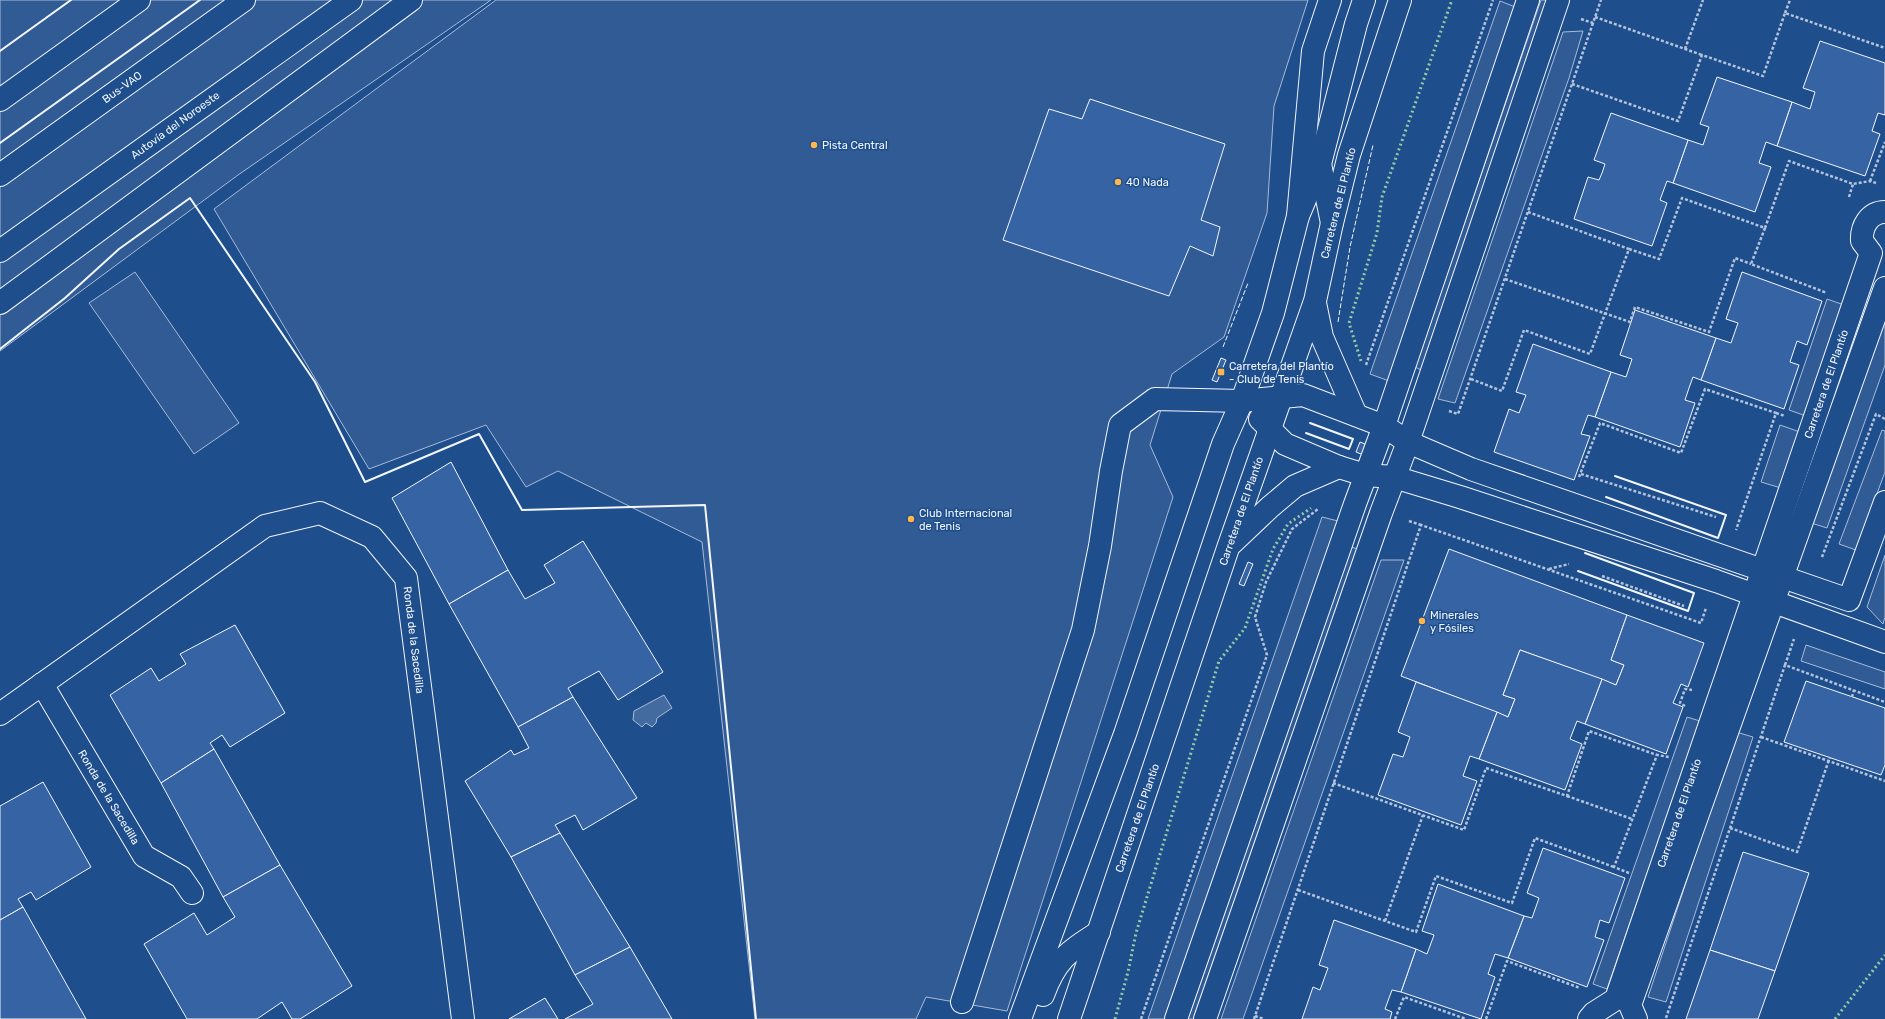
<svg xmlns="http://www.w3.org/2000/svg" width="1885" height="1019" viewBox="0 0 1885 1019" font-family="Rubik,sans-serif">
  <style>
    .built { fill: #305b95; stroke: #a8bbd7 }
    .water { fill: #446ba0; stroke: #a8bbd7 }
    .building { fill: #3563a3; stroke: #f2f6ff }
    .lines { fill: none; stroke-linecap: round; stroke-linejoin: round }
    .minor-casing { stroke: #f2f6ff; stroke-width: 24 }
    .highway-casing { stroke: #f2f6ff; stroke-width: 24 }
    .path { stroke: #b3c4dc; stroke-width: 2.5; stroke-dasharray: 3 2; stroke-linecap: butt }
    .minor { stroke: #1f4e8c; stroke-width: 22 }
    .highway { stroke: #1f4e8c; stroke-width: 22 }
    .hedge { stroke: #97c8a6; stroke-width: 3; stroke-dasharray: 2 3; stroke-linecap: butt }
    .fence { stroke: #f2f6ff; stroke-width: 1; stroke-dasharray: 5 2; stroke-linecap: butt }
    .wall { stroke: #f2f6ff; stroke-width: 2 }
    .poi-dot { fill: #ffb74d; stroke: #1f4e8c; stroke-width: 1.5 }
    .labels { text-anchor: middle; stroke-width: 3; stroke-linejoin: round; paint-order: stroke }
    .street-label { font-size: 11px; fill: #f2f6ff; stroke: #1f4e8c }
    .poi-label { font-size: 11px; fill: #f2f6ff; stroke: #1f4e8c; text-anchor: start }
  </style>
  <rect width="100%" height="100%" fill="#1f4e8c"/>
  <!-- built -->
  <g class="built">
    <polygon points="0,0 491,0 238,175 0,351"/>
    <polygon points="496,0 1308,0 1274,106 1267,213 1224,337 1172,374 1150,445 1173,497 1007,1011 926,997 916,1019 755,1019 702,542 558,471 526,487 486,425 369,469 214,209"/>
    <polygon points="1541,0 1550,0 1423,371 1415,367"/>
    <polygon points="1500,1 1518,8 1389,381 1370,374"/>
    <polygon points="1583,31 1569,78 1455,403 1438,399 1563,32"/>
    <polygon points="135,272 239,423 194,454 89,303"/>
    <polygon points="1827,299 1844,305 1806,416 1789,410"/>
    <polygon points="1885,308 1885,365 1827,528 1808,522"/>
    <polygon points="1780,425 1800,432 1781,488 1761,482"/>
    <polygon points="1882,430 1885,431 1885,472 1856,550 1839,544"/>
    <polygon points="1322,517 1338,521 1165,1019 1148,1019"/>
    <polygon points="1351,547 1361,550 1200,1019 1188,1019"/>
    <polygon points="1885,555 1885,617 1883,624 1867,607"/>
    <polygon points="1381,560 1404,560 1243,1019 1221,1019"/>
    <polygon points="1806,645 1885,672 1885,689 1801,661"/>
    <polygon points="1687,717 1700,721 1607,989 1593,984"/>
    <polygon points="1736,732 1753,737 1666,1002 1648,997"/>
  </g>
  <!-- water -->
  <polygon class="water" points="664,695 672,708 657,718 656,723 652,727 646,723 642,727 633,720 634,711"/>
  <!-- building -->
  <g class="building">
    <polygon points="1820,41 1885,63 1885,115 1878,113 1872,131 1880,134 1865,176 1777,146 1792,102 1810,109 1815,92 1803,88"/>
    <polygon points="1717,77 1792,102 1777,146 1766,142 1759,163 1771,167 1755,212 1673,183 1688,140 1703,145 1709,127 1700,124"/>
    <polygon points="1090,99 1225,144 1201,220 1220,227 1213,256 1190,246 1169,296 1003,240 1049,109 1082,119"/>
    <polygon points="1611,113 1688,140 1673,183 1667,181 1660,200 1667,203 1652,246 1574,219 1588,177 1599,180 1602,173 1605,164 1594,160"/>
    <polygon points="1742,272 1822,301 1807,345 1797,341 1790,362 1799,365 1784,409 1701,380 1716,338 1731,343 1738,323 1726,319"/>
    <polygon points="1635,310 1716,338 1701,380 1693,377 1689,388 1685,400 1695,403 1680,447 1595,417 1611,372 1626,377 1632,359 1620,355"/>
    <polygon points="1533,344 1611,372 1595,417 1588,415 1581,434 1590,436 1574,480 1494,452 1509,409 1519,413 1526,395 1516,392"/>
    <polygon points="1221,358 1226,360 1217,382 1212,380"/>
    <polygon points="1360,442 1370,446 1366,456 1356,452"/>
    <polygon points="451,462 508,570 449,604 392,498"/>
    <polygon points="583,541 663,672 618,700 599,671 568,688 573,697 518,727 449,604 508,570 525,599 555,583 544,565"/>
    <polygon points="1449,549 1627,615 1611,660 1624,665 1616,685 1520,650 1503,695 1515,699 1508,717 1401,676"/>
    <polygon points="1248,562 1253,564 1244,586 1239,584"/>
    <polygon points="1627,615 1704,643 1688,687 1681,684 1673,703 1683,707 1666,754 1585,724 1602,679 1616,685 1624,665 1611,660"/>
    <polygon points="235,625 285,713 230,747 222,735 210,743 214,749 161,783 110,695 151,668 159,681 186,664 180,654"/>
    <polygon points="1520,650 1602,679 1585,724 1577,721 1570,739 1582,744 1565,790 1479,759 1497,712 1508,717 1515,699 1503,695"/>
    <polygon points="1806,681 1885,708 1885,765 1881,775 1784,742"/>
    <polygon points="1416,682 1497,712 1479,759 1470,756 1463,776 1477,781 1461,825 1378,795 1393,754 1403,757 1410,737 1398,732"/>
    <polygon points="573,697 637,798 583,830 575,815 555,825 560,833 511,857 465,781 511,750 514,755 529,748 518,727"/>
    <polygon points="214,749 280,865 223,897 161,783"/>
    <polygon points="43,782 91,867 36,900 31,892 18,899 23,907 0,920 0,806"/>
    <polygon points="560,833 630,947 575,975 511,857"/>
    <polygon points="1543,848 1625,878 1609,923 1600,920 1595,937 1604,940 1587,987 1508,958 1524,916 1532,918 1539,898 1527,893"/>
    <polygon points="1743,852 1809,873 1775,971 1710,950"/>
    <polygon points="280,865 352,986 300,1019 292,1019 282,1002 257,1019 187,1019 144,944 194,913 207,935 235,917 223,897"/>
    <polygon points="1438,884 1524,916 1508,958 1495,954 1488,974 1495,977 1481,1019 1401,992 1416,949 1427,954 1434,935 1422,931"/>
    <polygon points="23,907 86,1019 0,1019 0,920"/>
    <polygon points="1334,920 1416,949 1401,992 1392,990 1385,1009 1392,1012 1390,1019 1302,1019 1313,987 1320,990 1328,968 1319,965"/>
    <polygon points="630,947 672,1019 565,1019 593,1004 575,975"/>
    <polygon points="1710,950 1775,971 1758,1019 1686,1019"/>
    <polygon points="545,998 558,1019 509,1019"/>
  </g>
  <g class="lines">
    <defs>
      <g id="minor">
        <polyline points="1315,303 1322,337 1356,415"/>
        <polyline points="1260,419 1285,444 1339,467 1365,475 1394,477 1460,497 1716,581 1885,642"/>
        <polyline points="1232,543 1270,507 1295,486 1339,467"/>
        <polyline points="42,684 144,856 181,877 192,893"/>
        <polyline points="0,714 265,526 320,513 372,537 406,578 463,1019"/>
        <path d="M1043,995C1056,959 1068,952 1099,932"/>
        <polyline points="962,1002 1083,630 1100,546 1111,471 1120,425 1155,399 1242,401 1303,395 1384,426 1408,442 1471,469 1849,600 1885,502"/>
        <polyline points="1020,1019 1125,734 1223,444 1242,401 1273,313 1298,216 1313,51 1330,0"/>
        <polyline points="1069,1019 1228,548 1315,301 1332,223 1349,155 1400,0"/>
        <polyline points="1176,1019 1355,504 1384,426 1528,0"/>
        <polyline points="1205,1019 1381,513 1408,442 1558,0"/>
        <path d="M1589,1019L1594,1013L1616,999L1871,253L1862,241C1861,227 1869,212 1885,212"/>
        <polyline points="1636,1019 1630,1005 1885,288"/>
      </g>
      <g id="highway">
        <polyline points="0,100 139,0"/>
        <polyline points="1320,164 1332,223"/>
        <polyline points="0,175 244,0"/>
        <polyline points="1298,216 1320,164 1356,24 1364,0"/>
        <polyline points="0,251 351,0"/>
        <polyline points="0,303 411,0"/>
      </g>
    </defs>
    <!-- minor casing -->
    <use href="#minor" class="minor-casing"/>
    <!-- highway casing -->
    <use href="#highway" class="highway-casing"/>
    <!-- path -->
    <g class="path">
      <polyline points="1785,13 1790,0"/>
      <polyline points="1595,17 1702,55"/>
      <polyline points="1581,19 1593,23 1601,0"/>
      <polyline points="1685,49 1703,0"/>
      <polyline points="1572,84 1678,121 1702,55 1763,76 1785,13 1885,48"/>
      <polyline points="1870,181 1885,142"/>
      <polyline points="1849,197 1853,184"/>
      <polyline points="1765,228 1751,264 1827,293"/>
      <polyline points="1629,249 1659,259 1682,198 1765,228 1789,161 1853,184 1870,181 1876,183"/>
      <polyline points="1505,279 1630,322 1635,307 1709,332 1735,258 1751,264"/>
      <polyline points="1366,365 1493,0"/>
      <polyline points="1471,379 1502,391 1524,330 1590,354 1629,249 1528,212"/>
      <polyline points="1449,411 1458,414 1593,23"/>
      <polyline points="1776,413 1785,416"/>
      <polyline points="1581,474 1716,517"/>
      <polyline points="1579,477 1600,423 1681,453 1705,389 1776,413 1736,530"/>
      <polyline points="1409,521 1421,525"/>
      <polyline points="1822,557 1876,414 1885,419"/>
      <polyline points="1549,569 1569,564"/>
      <polyline points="1602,576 1684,606"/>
      <polyline points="1785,665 1794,639"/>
      <polyline points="1852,697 1854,690"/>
      <polyline points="1685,706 1680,703 1685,689 1692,690"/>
      <polyline points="1761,737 1885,781"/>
      <polyline points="1333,783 1464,830 1486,768 1567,796 1589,731 1657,755"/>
      <polyline points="1567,796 1632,819"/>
      <polyline points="1730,828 1797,852 1830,757"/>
      <polyline points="1629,873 1614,867 1657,755 1669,757"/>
      <polyline points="1298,890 1416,932 1436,876 1512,903 1535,838 1614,867"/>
      <polyline points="1385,921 1423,815"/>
      <polyline points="1255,1016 1264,1019"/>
      <polyline points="1666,1018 1785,665 1885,702"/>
      <polyline points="1141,1019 1267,655 1255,617 1266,582 1292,529 1318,509"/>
      <polyline points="1254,1019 1421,525 1701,623 1706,608"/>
      <polyline points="1395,1019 1404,997 1466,1019"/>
      <polyline points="1486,1019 1507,961 1580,988"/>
    </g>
    <!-- minor -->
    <use href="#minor" class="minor"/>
    <!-- highway -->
    <use href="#highway" class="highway"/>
    <!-- hedge -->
    <g class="hedge">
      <polyline points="1361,361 1349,323 1377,233 1382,197 1452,0"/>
      <polyline points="1115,1019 1128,972 1136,933 1219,661 1245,628 1273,549 1288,524 1311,508"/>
      <polyline points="1835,1019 1885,955"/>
    </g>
    <!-- fence -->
    <g class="fence">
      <polyline points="1338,322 1350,247 1373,145"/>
      <polyline points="1223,347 1248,283"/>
    </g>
    <!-- wall -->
    <g class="wall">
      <polyline points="0,51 71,0"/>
      <polyline points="0,143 200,0"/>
      <polyline points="0,349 65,298 119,249 190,198 315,382 365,482 479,434 522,510 705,505 756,1019"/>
      <polyline points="1306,433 1349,449 1353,439 1310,423"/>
      <polyline points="1606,497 1718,538 1726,515 1615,476"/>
      <polyline points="1578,571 1688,611 1694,593 1585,553"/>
    </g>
  </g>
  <!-- markers -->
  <g class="poi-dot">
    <circle cx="814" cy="145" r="4"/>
    <circle cx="1118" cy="182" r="4"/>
    <rect x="1217" y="368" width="8" height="8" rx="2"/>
    <circle cx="911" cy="519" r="4"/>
    <circle cx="1422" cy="621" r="4"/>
  </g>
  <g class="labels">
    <!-- street labels -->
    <g class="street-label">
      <text transform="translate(122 87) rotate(-36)" y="4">Bus-VAO</text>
      <text transform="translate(175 125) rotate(-36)" y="4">Autovía del Noroeste</text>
      <text transform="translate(1338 203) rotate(-76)" y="4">Carretera de El Plantío</text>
      <text transform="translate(1826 384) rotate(-71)" y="4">Carretera de El Plantío</text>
      <text transform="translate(1241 511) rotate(-71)" y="4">Carretera de El Plantío</text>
      <text transform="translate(414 640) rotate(83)" y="4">Ronda de la Sacedilla</text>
      <text transform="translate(109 797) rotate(59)" y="4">Ronda de la Sacedilla</text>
      <text transform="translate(1679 813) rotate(-71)" y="4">Carretera de El Plantío</text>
      <text transform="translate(1137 818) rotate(-71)" y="4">Carretera de El Plantío</text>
    </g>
    <!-- poi labels -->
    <g class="poi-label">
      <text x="822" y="149">Pista Central</text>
      <text x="1126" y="186">40 Nada</text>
      <text x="1229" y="370">Carretera del Plantío<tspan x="1229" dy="13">- Club de Tenis</tspan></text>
      <text x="919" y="517">Club Internacional<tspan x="919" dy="13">de Tenis</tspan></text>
      <text x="1430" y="619">Minerales<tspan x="1430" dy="13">y Fósiles</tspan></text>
    </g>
  </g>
</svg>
